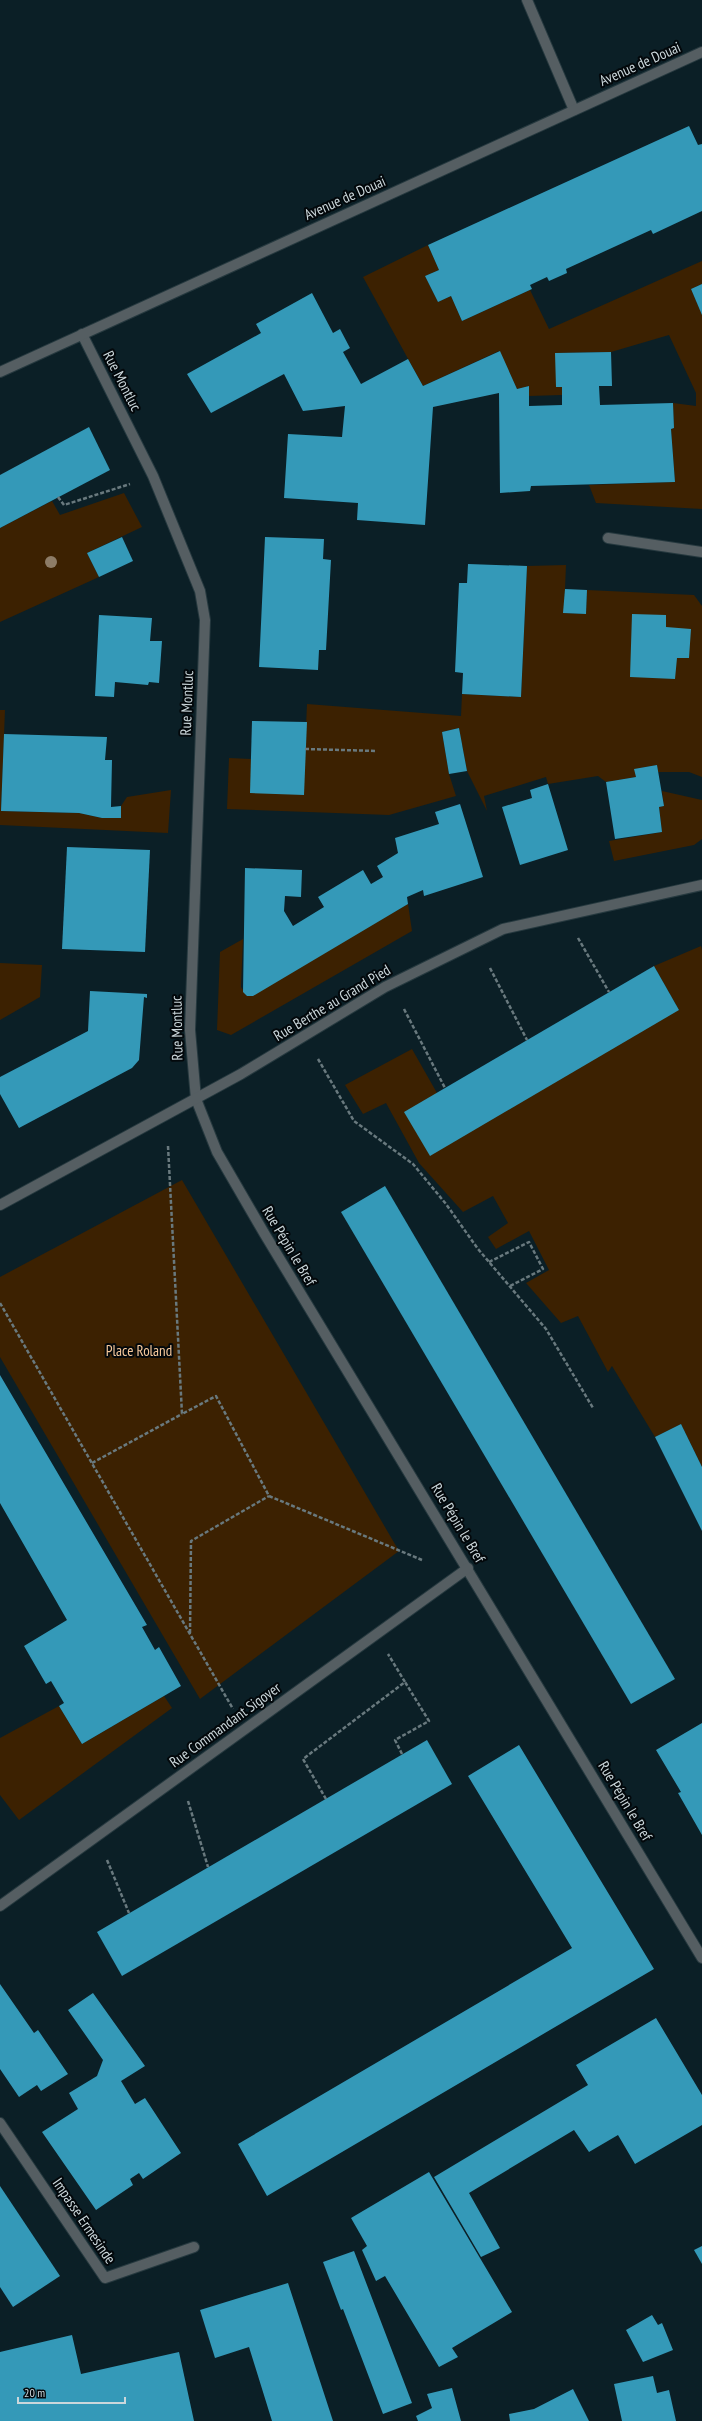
<svg xmlns="http://www.w3.org/2000/svg" width="702" height="2421" viewBox="0 0 702 2421" font-family="'PT Sans Narrow',sans-serif">
  <style>
    .green { fill: #3c2101 }
    .building { fill: #3499b8 }
    .lines { fill: none; stroke-linecap: round; stroke-linejoin: round }
    .minor-casing { stroke: #26393f; stroke-width: 12 }
    .path { stroke: #69797e; stroke-width: 2.5; stroke-dasharray: 4 2; stroke-linecap: butt }
    .minor { stroke: #555e62; stroke-width: 10 }
    .tree { fill: #8d7c67 }
    .labels { text-anchor: middle; stroke-width: 4; stroke-linejoin: round; paint-order: stroke }
    .street-label { font-size: 15px; fill: #cbd7db; stroke: #03080b }
    .park-label { font-size: 15px; fill: #f7c99c; stroke: #03080b }
  </style>
  <rect width="100%" height="100%" fill="#0b1f26"/>
  <!-- green -->
  <g class="green">
    <polygon points="428,245 439,270 425,276 438,302 451,296 462,321 530,290 549,329 702,261 702,284 691,289 702,315 702,509 596,503 589,485 675,482 671,429 674,428 673,403 696,406 696,393 669,335 611,352 556,353 556,387 562,387 562,395 529,396 529,386 517,389 499,351 423,386 363,277"/>
    <polygon points="124,493 142,527 87,553 99,577 0,622 0,528 52,501 60,515"/>
    <polygon points="566,565 564,613 586,614 587,590 694,595 702,606 702,777 689,772 658,772 657,765 635,769 636,777 606,782 598,776 548,784 546,777 484,796 487,811 467,771 459,728 442,732 449,774 456,796 389,815 227,809 229,758 251,759 251,793 305,749 307,704 461,716 462,694 521,697 527,566"/>
    <polygon points="0,710 5,710 1,811 79,813 102,818 121,806 127,797 171,790 168,833 0,825"/>
    <polygon points="662,791 702,800 702,839 694,845 614,861 609,841 662,832 659,807 664,806"/>
    <polygon points="408,904 412,931 231,1035 217,1030 220,952 243,939 241,987 247,996"/>
    <polygon points="701,946 702,950 702,1467 681,1424 655,1437 612,1366 608,1372 578,1316 561,1323 526,1283 549,1270 529,1231 496,1249 488,1237 508,1223 493,1196 463,1212 419,1163 386,1103 363,1114 345,1085 412,1049 437,1093 679,1010 654,966"/>
    <polygon points="0,963 42,965 40,997 0,1020"/>
    <polygon points="182,1180 399,1551 200,1699 0,1357 0,1277"/>
    <polygon points="164,1696 172,1708 19,1820 0,1795 0,1738 59,1706 82,1744"/>
  </g>
  <!-- building -->
  <g class="building">
    <polygon points="689,126 698,145 702,144 702,211 653,234 651,230 566,269 567,273 549,281 547,277 530,285 532,289 462,321 451,296 438,302 425,276 439,270 428,245"/>
    <polygon points="702,284 702,315 691,289"/>
    <polygon points="312,293 333,333 340,329 350,348 343,352 361,384 408,359 423,386 500,351 517,389 529,386 529,406 562,405 562,387 556,387 555,353 611,352 612,386 599,386 600,405 673,403 674,428 671,429 675,482 531,486 530,491 500,493 499,393 433,407 425,525 357,520 358,503 284,498 288,434 342,437 345,406 303,411 284,374 211,413 187,374 261,333 256,324"/>
    <polygon points="89,427 110,470 0,528 0,475"/>
    <polygon points="122,537 133,561 99,577 87,553"/>
    <polygon points="265,537 324,539 323,559 331,560 326,650 319,650 318,670 259,667"/>
    <polygon points="468,564 527,566 521,697 462,694 463,673 455,672 459,583 467,583"/>
    <polygon points="565,589 587,590 586,614 563,613"/>
    <polygon points="632,614 666,615 666,627 691,629 689,658 677,658 675,679 630,677"/>
    <polygon points="99,615 152,618 150,641 162,641 159,683 149,682 148,685 115,682 114,697 95,696"/>
    <polygon points="252,721 307,722 304,795 250,793"/>
    <polygon points="459,728 467,771 449,774 442,732"/>
    <polygon points="4,734 107,737 105,760 112,760 111,807 121,806 121,818 102,818 79,813 1,811"/>
    <polygon points="657,765 664,806 659,807 662,832 615,839 606,782 636,777 634,769"/>
    <polygon points="548,784 568,850 520,865 502,807 532,798 530,790"/>
    <polygon points="460,804 483,877 424,896 423,890 407,897 408,904 253,996 247,996 243,992 245,868 302,870 301,897 285,896 284,911 293,926 324,907 318,897 363,870 371,884 383,877 377,866 398,853 395,838 439,824 435,812"/>
    <polygon points="67,847 150,850 145,952 62,949"/>
    <polygon points="654,966 679,1010 430,1156 404,1112"/>
    <polygon points="90,991 147,994 147,998 144,997 139,1060 132,1068 19,1128 0,1094 0,1077 88,1031"/>
    <polygon points="385,1186 675,1679 631,1704 341,1212"/>
    <polygon points="0,1375 147,1625 142,1627 155,1650 159,1647 181,1686 82,1744 59,1706 64,1703 51,1681 46,1684 24,1646 67,1620 0,1503"/>
    <polygon points="681,1424 702,1467 702,1531 655,1437"/>
    <polygon points="702,1723 702,1835 678,1793 681,1792 656,1750"/>
    <polygon points="427,1740 452,1784 122,1976 97,1932"/>
    <polygon points="519,1745 654,1969 267,2196 238,2144 572,1948 468,1776"/>
    <polygon points="0,1984 34,2033 38,2030 68,2074 41,2091 37,2085 19,2097 0,2069"/>
    <polygon points="93,1993 145,2066 121,2081 135,2104 145,2098 181,2153 143,2179 139,2173 130,2179 133,2185 96,2210 42,2132 78,2109 69,2093 97,2076 103,2060 68,2010"/>
    <polygon points="656,2018 702,2095 702,2125 635,2164 618,2135 589,2152 574,2130 469,2193 500,2248 481,2257 434,2177 588,2085 576,2065"/>
    <polygon points="429,2172 512,2312 452,2348 458,2357 439,2367 385,2276 376,2281 362,2250 367,2246 351,2218"/>
    <polygon points="0,2186 60,2276 13,2307 0,2287"/>
    <polygon points="702,2246 702,2264 694,2250"/>
    <polygon points="354,2251 412,2403 383,2414 343,2309 341,2310 323,2262"/>
    <polygon points="288,2283 333,2421 272,2421 249,2347 215,2358 200,2310"/>
    <polygon points="652,2315 658,2325 662,2323 673,2350 643,2362 626,2330"/>
    <polygon points="72,2335 81,2374 179,2352 194,2421 0,2421 0,2352"/>
    <polygon points="653,2376 657,2393 669,2390 676,2421 622,2421 614,2384"/>
    <polygon points="452,2388 461,2421 418,2421 416,2416 432,2408 427,2394"/>
    <polygon points="573,2389 589,2421 510,2421 509,2414 534,2409"/>
  </g>
  <g class="lines">
    <defs>
      <g id="minor">
        <polyline points="527,0 574,110"/>
        <polyline points="82,334 153,476 200,591 205,620 190,1030 196,1099 217,1152 264,1233 702,1958"/>
        <polyline points="0,372 702,52"/>
        <polyline points="608,538 702,552"/>
        <polyline points="0,1205 241,1074 385,987 503,929 702,885"/>
        <polyline points="0,1906 468,1568"/>
        <polyline points="0,2123 105,2278 194,2247"/>
      </g>
    </defs>
    <!-- minor casing -->
    <use href="#minor" class="minor-casing"/>
    <!-- path -->
    <g class="path">
      <polyline points="58,497 64,505 130,484"/>
      <polyline points="305,749 377,751"/>
      <polyline points="578,938 609,992"/>
      <polyline points="490,968 527,1040"/>
      <polyline points="404,1009 445,1088"/>
      <polyline points="318,1059 354,1121 413,1164 446,1204 478,1249 546,1329 593,1408"/>
      <polyline points="168,1146 182,1414 216,1396 269,1496 422,1560"/>
      <polyline points="489,1262 529,1242 543,1269 510,1286"/>
      <polyline points="0,1303 233,1709"/>
      <polyline points="92,1463 182,1414"/>
      <polyline points="190,1633 191,1541 269,1496"/>
      <polyline points="402,1754 395,1740 429,1721 405,1682"/>
      <polyline points="326,1799 303,1759 405,1682 388,1654"/>
      <polyline points="188,1801 208,1867"/>
      <polyline points="107,1860 129,1913"/>
    </g>
    <!-- minor -->
    <use href="#minor" class="minor"/>
  </g>
  <!-- trees -->
  <circle class="tree" cx="51" cy="562" r="6"/>
  <g class="labels">
    <!-- street labels -->
    <g class="street-label">
      <text transform="translate(640 64) rotate(-24)" y="5">Avenue de Douai</text>
      <text transform="translate(345 198) rotate(-24)" y="5">Avenue de Douai</text>
      <text transform="translate(122 381) rotate(63)" y="5">Rue Montluc</text>
      <text transform="translate(187 703) rotate(-88)" y="5">Rue Montluc</text>
      <text transform="translate(332 1003) rotate(-31)" y="5">Rue Berthe au Grand Pied</text>
      <text transform="translate(177 1028) rotate(-91)" y="5">Rue Montluc</text>
      <text transform="translate(289 1246) rotate(59)" y="5">Rue Pépin le Bref</text>
      <text transform="translate(458 1523) rotate(59)" y="5">Rue Pépin le Bref</text>
      <text transform="translate(225 1725) rotate(-36)" y="5">Rue Commandant Sigoyer</text>
      <text transform="translate(625 1801) rotate(59)" y="5">Rue Pépin le Bref</text>
      <text transform="translate(84 2221) rotate(56)" y="5">Impasse Ermesinde</text>
    </g>
    <!-- park labels -->
    <g class="park-label">
      <text x="139" y="1356">Place Roland</text>
    </g>
  </g>
  <!-- scale -->
  <path d="M18 2397v6h107v-6" fill="none" stroke="#cbd7db" stroke-width="2"/>
  <text x="24" y="2397" font-size="12" fill="#cbd7db" stroke="#03080b" stroke-width="3" paint-order="stroke">20 m</text>
</svg>
